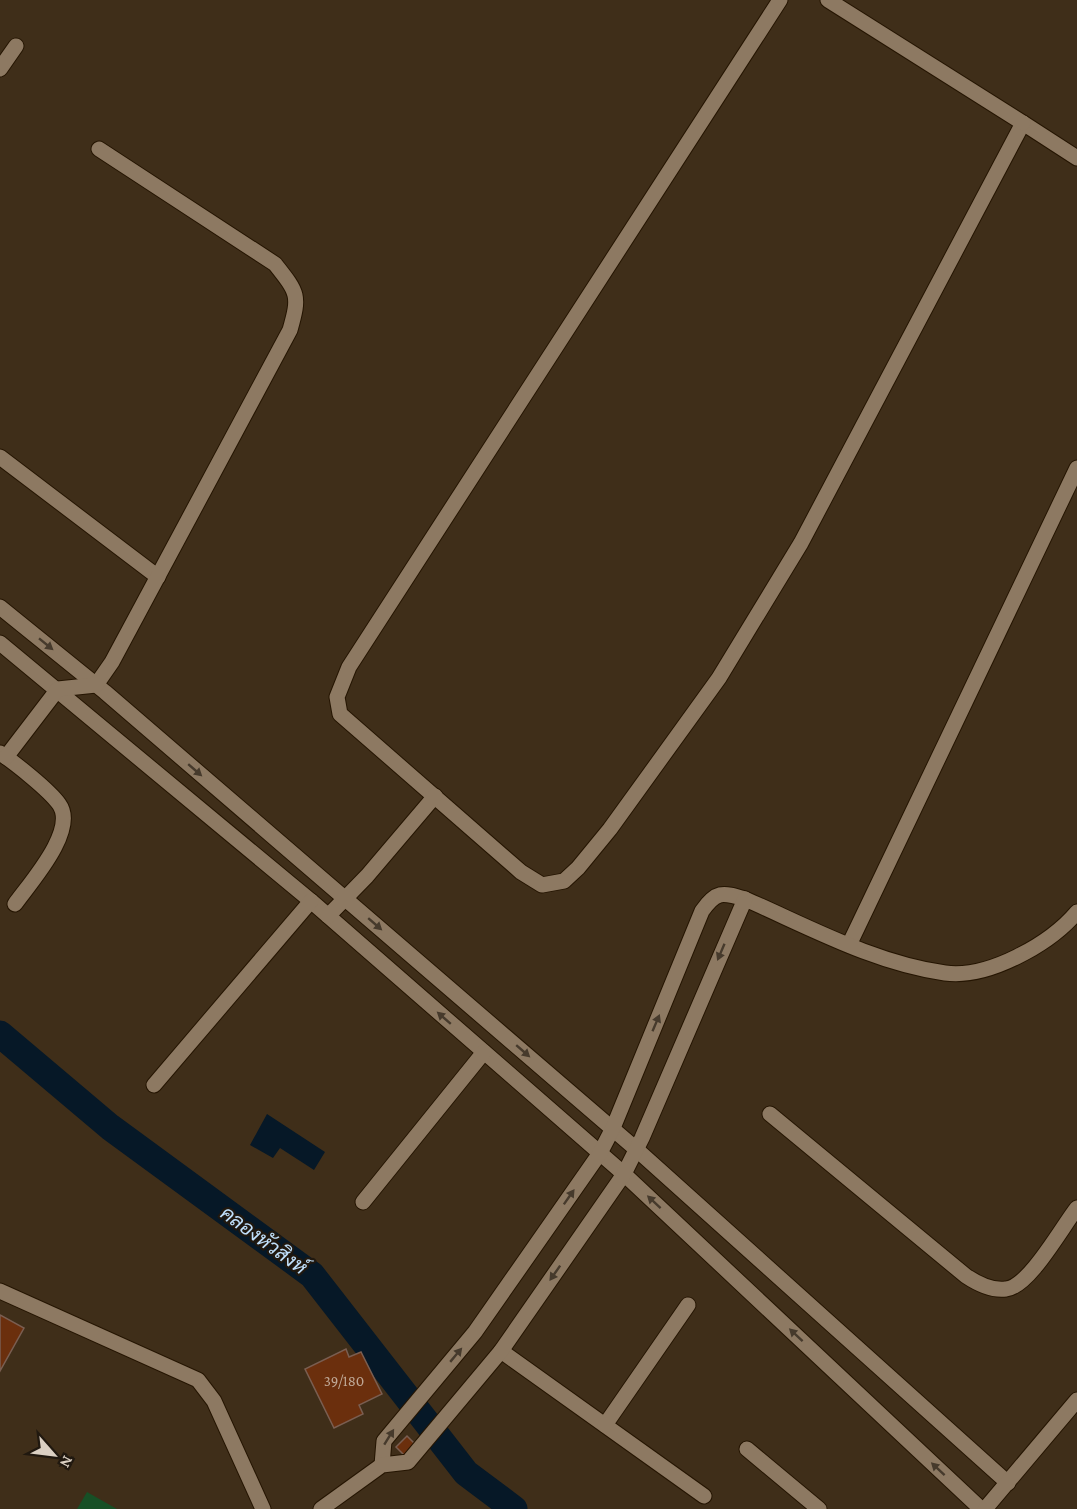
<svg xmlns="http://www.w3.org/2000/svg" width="1077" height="1509" viewBox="0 0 1077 1509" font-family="'Crimson Pro',Sarabun,serif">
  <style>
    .green { fill: #175026 }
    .water { fill: #061827 }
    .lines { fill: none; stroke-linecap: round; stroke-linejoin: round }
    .canal { stroke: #061827; stroke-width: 27 }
    .building { fill: #6b2f0d; stroke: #7a5e51; stroke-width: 1.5 }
    .minor-casing { stroke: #251502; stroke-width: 17 }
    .minor { stroke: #8d7962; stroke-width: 15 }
    .oneway { fill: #463a2c }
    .labels { text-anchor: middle; stroke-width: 4.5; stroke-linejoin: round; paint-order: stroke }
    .number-label { font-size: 15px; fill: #bfa896 }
    .water-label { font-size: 20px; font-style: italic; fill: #c0e0fb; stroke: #20180f }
  </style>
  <rect width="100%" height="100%" fill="#3f2e19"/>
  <!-- green -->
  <polygon class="green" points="87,1492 117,1509 77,1509"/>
  <!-- water -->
  <polygon class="water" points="267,1114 325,1152 314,1170 280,1148 273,1158 250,1145"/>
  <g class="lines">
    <!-- canal -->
    <polyline class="canal" points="0,1034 110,1127 312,1275 466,1473 514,1509"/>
  </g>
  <!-- building -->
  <g class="building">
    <polygon points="0,1315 24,1328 0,1371"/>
    <polygon points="346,1349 349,1357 361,1352 382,1394 359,1405 363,1414 334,1428 305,1369"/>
    <polygon points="407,1436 417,1446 406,1457 396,1447"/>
  </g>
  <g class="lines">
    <defs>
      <g id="minor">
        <polyline points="780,0 349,667 337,697 340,714 521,872 542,885 564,881 578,868 610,829 719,678 801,543 1023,123 1077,158"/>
        <polyline points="828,0 1023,123"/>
        <polyline points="0,69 16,46"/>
        <polyline points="0,457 158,577"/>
        <polyline points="0,607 105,692 636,1149 1008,1483"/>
        <polyline points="0,643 311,901 624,1174 981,1509"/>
        <path d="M0,753C15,763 49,790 59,804C78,830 30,883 15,904"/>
        <path d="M6,757L58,689L96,685L112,662L290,330C300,295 298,293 275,264L99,149"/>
        <polyline points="328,916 367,876 435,796"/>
        <polyline points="849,945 1077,468"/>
        <polyline points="154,1085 311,901"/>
        <path d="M770,1114L966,1276C978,1284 992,1291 1006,1289C1029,1287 1062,1227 1077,1208"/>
        <polyline points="363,1202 484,1052"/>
        <polyline points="0,1291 198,1380 214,1401 263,1509"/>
        <polyline points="501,1351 704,1496"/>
        <polyline points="605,1425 688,1305"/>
        <polyline points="747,1449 819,1509"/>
        <path d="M382,1465L384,1441L475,1332L600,1153L613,1128L702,911C716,891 722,892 745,899C809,927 874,963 945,973C988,979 1050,944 1077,912"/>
        <polyline points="321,1509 382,1465 408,1462 501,1351 624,1174 642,1138 745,899"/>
        <polyline points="985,1509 1077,1400"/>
      </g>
    </defs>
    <!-- minor casing -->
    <use href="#minor" class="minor-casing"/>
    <!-- minor -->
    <use href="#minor" class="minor"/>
  </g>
  <!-- one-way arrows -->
  <defs><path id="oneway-solid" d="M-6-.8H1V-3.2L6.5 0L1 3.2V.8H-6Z" transform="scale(1.5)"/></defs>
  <g class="oneway">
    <use href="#oneway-solid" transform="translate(46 644) rotate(39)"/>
    <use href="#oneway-solid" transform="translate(195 770) rotate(41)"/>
    <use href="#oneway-solid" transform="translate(375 924) rotate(41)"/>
    <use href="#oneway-solid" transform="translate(721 952) rotate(113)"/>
    <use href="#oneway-solid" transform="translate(444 1018) rotate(-139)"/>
    <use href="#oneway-solid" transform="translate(656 1023) rotate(-67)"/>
    <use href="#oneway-solid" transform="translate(523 1051) rotate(41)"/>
    <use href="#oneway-solid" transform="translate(569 1197) rotate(-55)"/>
    <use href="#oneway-solid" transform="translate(654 1202) rotate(-137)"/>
    <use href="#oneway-solid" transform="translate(555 1273) rotate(125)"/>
    <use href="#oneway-solid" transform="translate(796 1335) rotate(-137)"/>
    <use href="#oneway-solid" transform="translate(456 1355) rotate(-50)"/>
    <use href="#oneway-solid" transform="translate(389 1437) rotate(-58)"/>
    <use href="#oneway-solid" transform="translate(938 1469) rotate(-137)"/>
  </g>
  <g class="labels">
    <!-- number labels -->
    <g class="number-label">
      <text x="344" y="1386">39/180</text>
    </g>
    <!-- water labels -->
    <g class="water-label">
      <text transform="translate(264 1240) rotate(36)" y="7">คลองหัวสิงห์</text>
    </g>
  </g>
  <!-- north arrow -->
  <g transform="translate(54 1455) rotate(118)" stroke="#20180f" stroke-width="4.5" paint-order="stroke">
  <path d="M0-4.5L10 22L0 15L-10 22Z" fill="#dbd0c3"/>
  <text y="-9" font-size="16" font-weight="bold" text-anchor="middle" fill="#dbd0c3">N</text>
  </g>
</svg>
